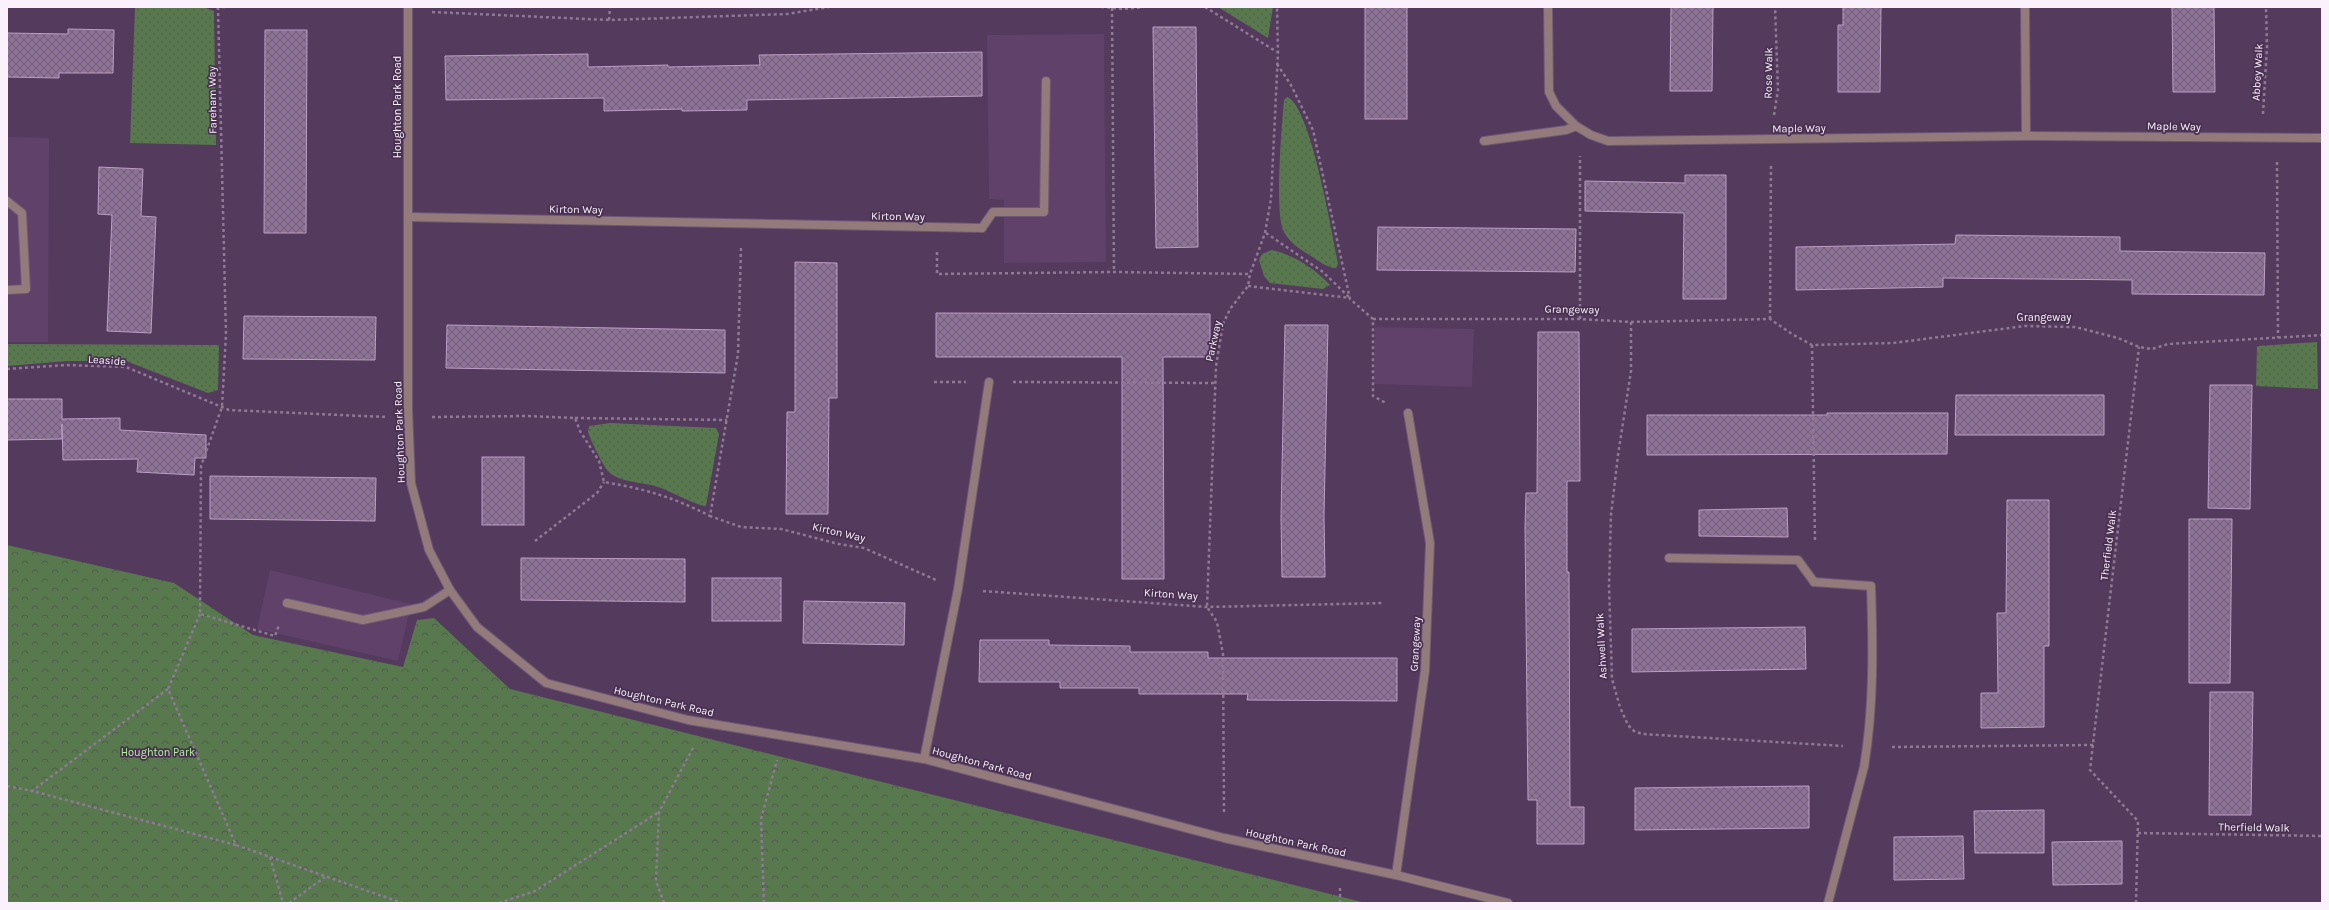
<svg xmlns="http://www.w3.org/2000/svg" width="2329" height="910" viewBox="0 0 2329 910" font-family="Karla,sans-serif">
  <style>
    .built { fill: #604169 }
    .grass { fill: url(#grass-dots) }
    .park { fill: url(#park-crowns) }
    .building { fill: url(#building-cross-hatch); stroke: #bc9ec5 }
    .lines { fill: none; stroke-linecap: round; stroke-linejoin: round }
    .service-casing { stroke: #6f5776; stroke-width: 10 }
    .minor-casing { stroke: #6f5776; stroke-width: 10 }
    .path { stroke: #8e7a94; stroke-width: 2.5; stroke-dasharray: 3 3; stroke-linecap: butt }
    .service { stroke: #927b7a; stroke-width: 8 }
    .minor { stroke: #927b7a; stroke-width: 8 }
    .labels { text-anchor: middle; stroke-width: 3.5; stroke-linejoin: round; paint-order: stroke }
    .street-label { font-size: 11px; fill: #faf1fd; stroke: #493051 }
    .park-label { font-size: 11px; fill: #b1f49c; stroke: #493051 }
  </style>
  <defs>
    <pattern id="grass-dots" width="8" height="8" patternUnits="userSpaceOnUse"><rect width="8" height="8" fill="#58784e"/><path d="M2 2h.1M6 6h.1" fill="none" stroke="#515e4d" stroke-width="1.8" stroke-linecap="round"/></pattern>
    <pattern id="park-crowns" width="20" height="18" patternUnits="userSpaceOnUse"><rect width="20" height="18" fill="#58784e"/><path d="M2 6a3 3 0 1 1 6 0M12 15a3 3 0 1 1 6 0" fill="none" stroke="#515e4d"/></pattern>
    <pattern id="building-cross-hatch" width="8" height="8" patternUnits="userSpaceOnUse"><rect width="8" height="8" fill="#8d7196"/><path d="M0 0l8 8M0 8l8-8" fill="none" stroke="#6f5f75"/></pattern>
  </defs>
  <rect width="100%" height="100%" fill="#543a5c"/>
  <!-- built -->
  <g class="built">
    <polygon points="1104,34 1106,262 1004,263 1004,200 989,199 987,35"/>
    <polygon points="7,137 49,138 48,342 7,342"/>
    <polygon points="1375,327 1474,329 1472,387 1374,384"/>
    <polygon points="270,570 411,604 398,661 257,629"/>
  </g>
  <!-- grass -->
  <g class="grass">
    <polygon points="135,7 203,7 214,11 216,145 130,143"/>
    <polygon points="1218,7 1273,7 1268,38"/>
    <path d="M1287,97C1310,103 1333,238 1338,264L1336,268C1327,268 1319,261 1311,256C1301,250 1290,243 1284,232C1274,216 1282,123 1284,100Z"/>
    <path d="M1272,250C1294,255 1315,269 1330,285L1323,289L1270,283L1264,276L1259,260L1262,254Z"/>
    <polygon points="2317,342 2318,389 2256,386 2257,346"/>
    <polygon points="7,344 219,345 218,390 208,393 126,361 68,361 7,366"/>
    <path d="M610,423L716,428L719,434L706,506C696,506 671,491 658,487C644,482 620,483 609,472C604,468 590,439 588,432L589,426Z"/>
  </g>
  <!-- park -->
  <polygon class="park" points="7,545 174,583 253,635 403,667 417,620 434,618 510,689 1366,903 7,903"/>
  <!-- building -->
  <g class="building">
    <rect x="1365" y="7" width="42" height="112"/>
    <polygon points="1671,7 1713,7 1712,91 1670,91"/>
    <polygon points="1843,7 1881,7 1880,92 1838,92 1838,25 1843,25"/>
    <polygon points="2172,7 2214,7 2215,92 2173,92"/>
    <polygon points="1153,27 1196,27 1198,247 1156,248"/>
    <polygon points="68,29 114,30 113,73 59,73 59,78 7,77 7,33 68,34"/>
    <polygon points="265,30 307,30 306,233 264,233"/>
    <polygon points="982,52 982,96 747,100 747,110 682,111 682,109 604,111 604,98 446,100 445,56 588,54 588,67 668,65 668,67 760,65 759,55"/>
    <polygon points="99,167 143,169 141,216 156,217 151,333 107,331 112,215 98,214"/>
    <polygon points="1685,175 1726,175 1726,299 1683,299 1684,213 1585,211 1585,181 1685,183"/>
    <polygon points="1378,227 1576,229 1575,272 1377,270"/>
    <polygon points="1956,235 2120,237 2120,251 2265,253 2264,295 2132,294 2132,280 1943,278 1943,287 1796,290 1796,247 1955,244"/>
    <polygon points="795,262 837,263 837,398 829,398 828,514 786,514 787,412 795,412"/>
    <polygon points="936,313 1210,314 1210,357 1163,357 1164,579 1122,579 1122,357 936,357"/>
    <polygon points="244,316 376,317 375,360 243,359"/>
    <polygon points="447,325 725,330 725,373 446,368"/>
    <polygon points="1285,325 1328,325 1324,516 1325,577 1282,577 1281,517"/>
    <polygon points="1538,332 1579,332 1580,481 1567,481 1567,572 1569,572 1570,807 1584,807 1584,844 1537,844 1537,800 1528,800 1525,527 1526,493 1537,493"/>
    <polygon points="2210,385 2252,385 2250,509 2208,508"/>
    <polygon points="1956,395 2104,395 2104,435 1955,435"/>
    <polygon points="7,399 62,399 62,419 120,418 120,430 206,435 206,458 195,458 194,475 137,472 138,459 63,460 62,424 62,439 7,440"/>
    <polygon points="1827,413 1948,413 1947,454 1647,455 1647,415 1827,415"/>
    <rect x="482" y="457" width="42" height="68"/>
    <polygon points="210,476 376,478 375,521 210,519"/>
    <polygon points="2007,500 2049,500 2049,646 2044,646 2044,727 1981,728 1981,693 1998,693 1997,613 2006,613"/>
    <polygon points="1787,508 1788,537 1699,536 1699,510"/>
    <polygon points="2189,519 2232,519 2230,683 2189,683"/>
    <polygon points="521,558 685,559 685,602 521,600"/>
    <rect x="712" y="578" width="69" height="43"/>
    <polygon points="804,601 905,603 904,645 803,643"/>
    <polygon points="1805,627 1806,669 1632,672 1632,629"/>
    <polygon points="980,640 1049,640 1049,645 1130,646 1130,652 1208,652 1208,658 1397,658 1397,701 1247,700 1248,694 1139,694 1139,688 1060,688 1060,682 979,682"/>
    <polygon points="2210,692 2253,692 2251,815 2209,815"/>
    <polygon points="1809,786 1809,828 1635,830 1635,788"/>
    <polygon points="2044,810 2044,853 1975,853 1974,811"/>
    <polygon points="1963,836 1964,879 1894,880 1894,837"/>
    <polygon points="2122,841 2122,884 2053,885 2052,842"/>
  </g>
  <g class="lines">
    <defs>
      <g id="service">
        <polyline points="7,201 22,213 26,289 7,290"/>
        <polyline points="982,228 993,212 1044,212 1046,81"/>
        <polyline points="1669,558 1798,560 1814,582"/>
        <polyline points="287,603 363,620 424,607 450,590"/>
      </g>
      <g id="minor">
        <polyline points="408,7 408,409 411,483 429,550 450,590 477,627 546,683 688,720 924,759 1224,838 1396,875 1508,903"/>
        <polyline points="1548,7 1549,92 1556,106 1576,126 1591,135 1608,141 2026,136 2322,138"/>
        <polyline points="2025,7 2026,136"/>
        <polyline points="1484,141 1566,130 1576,126"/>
        <polyline points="409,217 982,228"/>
        <path d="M1814,582L1871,586C1873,646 1874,707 1864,767L1828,903"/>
        <polyline points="924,759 958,589 989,382"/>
        <polyline points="1396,875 1425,671 1430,543 1408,413"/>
      </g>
    </defs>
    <!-- service casing -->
    <use href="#service" class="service-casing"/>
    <!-- minor casing -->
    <use href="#minor" class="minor-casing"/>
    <!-- path -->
    <g class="path">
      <polyline points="216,7 226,7"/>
      <polyline points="218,7 226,334 222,407 201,466 200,614 275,636 279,625"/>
      <polyline points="1101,7 1123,9 1144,7"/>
      <polyline points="1205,7 1277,52"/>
      <polyline points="1112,8 1114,272"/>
      <polyline points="432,12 609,20 787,14 829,7"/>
      <polyline points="609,20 610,7"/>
      <polyline points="1277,64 1291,85 1313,130 1350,299 1373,319 1373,396 1386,403"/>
      <polyline points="2263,114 2267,47 2266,7"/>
      <polyline points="1774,115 1778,90 1775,7"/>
      <polyline points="2277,162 2278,338"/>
      <polyline points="1266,233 1323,272 1350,298"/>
      <polyline points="741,248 738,354 710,516 741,527 781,529 839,544 864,548 936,580"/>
      <polyline points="937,252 937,274 1114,272 1250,274"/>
      <polyline points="1248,286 1350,298"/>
      <polyline points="1373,319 1580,319 1631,322 1770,319 1792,334 1812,345 1893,343 2025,326 2075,327 2118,338 2139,347 2152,349 2168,344 2322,335"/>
      <polyline points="1580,319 1580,156"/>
      <polyline points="1770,319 1771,164"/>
      <polyline points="1631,322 1631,371 1618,455 1611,515 1609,586 1612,679 1620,707 1628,725 1634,731 1642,734 1843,746"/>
      <polyline points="1812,345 1815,543"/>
      <polyline points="7,369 66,365 126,367 229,410 385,417"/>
      <polyline points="934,382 966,382"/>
      <polyline points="1013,382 1214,383"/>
      <path d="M432,417L526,416L575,418L580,431L599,461L604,482C645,489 673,497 710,516"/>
      <polyline points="575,418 727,420"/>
      <polyline points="535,541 597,493 604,482"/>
      <polyline points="983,591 1207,607 1383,603"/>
      <polyline points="200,614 168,689 236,845 402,903"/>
      <polyline points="168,689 32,791 236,845"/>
      <polyline points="1892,747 2093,745"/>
      <polyline points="7,786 32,791"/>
      <polyline points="1224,812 1223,654 1217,622 1207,607 1216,366 1223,324 1230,309 1248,286 1250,274 1265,233 1271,199 1278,52 1277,7"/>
      <polyline points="2138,833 2322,836"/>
      <polyline points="270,857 283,903"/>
      <polyline points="289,903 325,877"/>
      <polyline points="499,903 535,891 659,812"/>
      <polyline points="664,903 656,881 659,812 694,746"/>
      <polyline points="764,903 761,819 777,760"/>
      <polyline points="1340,903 1340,888"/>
      <polyline points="2136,903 2138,821 2090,770 2139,347"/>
    </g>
    <!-- service -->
    <use href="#service" class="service"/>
    <!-- minor -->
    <use href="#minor" class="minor"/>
  </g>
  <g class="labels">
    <!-- street labels -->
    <g class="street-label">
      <text transform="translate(2257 72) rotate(-87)" y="4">Abbey Walk</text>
      <text transform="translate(1768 73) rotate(-89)" y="4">Rose Walk</text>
      <text transform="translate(212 100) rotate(-91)" y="4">Fareham Way</text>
      <text transform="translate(397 107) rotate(-90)" y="4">Houghton Park Road</text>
      <text transform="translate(2174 126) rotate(1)" y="4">Maple Way</text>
      <text transform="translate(1799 128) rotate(-1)" y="4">Maple Way</text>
      <text transform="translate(576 209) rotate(1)" y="4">Kirton Way</text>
      <text transform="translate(898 216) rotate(1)" y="4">Kirton Way</text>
      <text transform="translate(1572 309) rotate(1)" y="4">Grangeway</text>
      <text x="2044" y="321">Grangeway</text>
      <text transform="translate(1213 341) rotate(-78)" y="4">Parkway</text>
      <text transform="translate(107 360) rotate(4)" y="4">Leaside</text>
      <text transform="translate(399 432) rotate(-92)" y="4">Houghton Park Road</text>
      <text transform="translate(839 532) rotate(13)" y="4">Kirton Way</text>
      <text transform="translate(2108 545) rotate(-83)" y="4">Therfield Walk</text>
      <text transform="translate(1171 594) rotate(4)" y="4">Kirton Way</text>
      <text transform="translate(1415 644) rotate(-87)" y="4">Grangeway</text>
      <text transform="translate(1601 646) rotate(-93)" y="4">Ashwell Walk</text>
      <text transform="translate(664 701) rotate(13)" y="4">Houghton Park Road</text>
      <text transform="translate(982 763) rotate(15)" y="4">Houghton Park Road</text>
      <text transform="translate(2254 827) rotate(1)" y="4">Therfield Walk</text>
      <text transform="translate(1296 842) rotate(12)" y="4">Houghton Park Road</text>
    </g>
    <!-- park labels -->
    <g class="park-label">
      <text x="158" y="756">Houghton Park</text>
    </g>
  </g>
  <!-- border -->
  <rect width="2329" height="910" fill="none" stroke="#faf1fd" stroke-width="16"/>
</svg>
